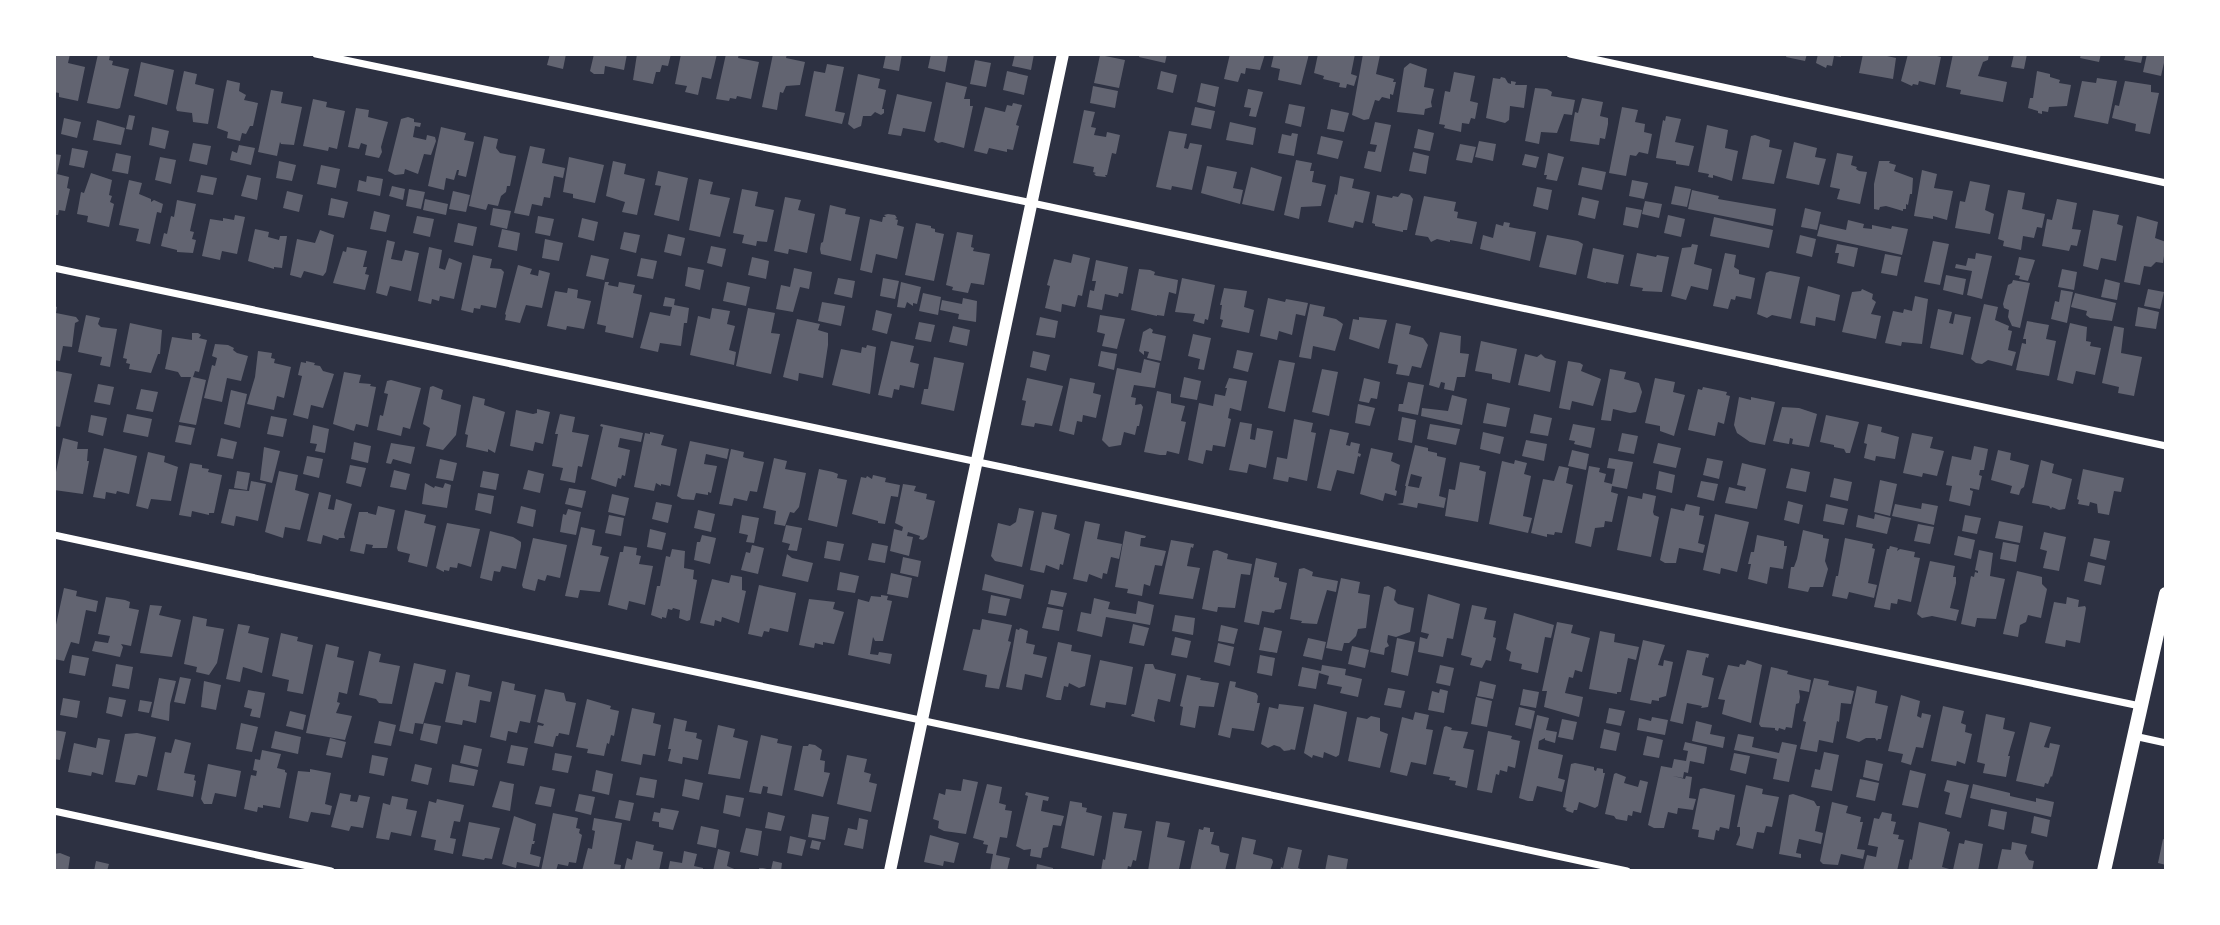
<svg xmlns="http://www.w3.org/2000/svg" width="2220" height="925" viewBox="0 0 2220 925" font-family="'Asap Condensed',sans-serif">
  <style>
    .building { fill: #626471; fill-rule: evenodd }
    .lines { fill: none; stroke-linecap: round; stroke-linejoin: round }
    .minor { stroke: #fff; stroke-width: 7 }
    .tertiary { stroke: #fff; stroke-width: 12 }
    .primary { stroke: #fff; stroke-width: 14 }
  </style>
  <rect width="100%" height="100%" fill="#2d3142"/>
  <!-- building -->
  <g class="building">
    <polygon points="54,54 70,54 68,63 85,67 78,101 59,97 59,93 54,92"/>
    <polygon points="98,54 110,55 109,60 113,61 112,65 129,69 120,108 117,109 87,103"/>
    <polygon points="550,54 566,54 563,69 547,65"/>
    <polygon points="594,54 627,54 624,70 605,66 604,74 594,74 590,71"/>
    <polygon points="637,54 671,54 668,66 662,65 660,72 656,72 653,84 633,80"/>
    <polygon points="681,54 717,54 711,79 702,77 698,95 685,92 687,86 675,84"/>
    <polygon points="726,54 739,54 738,58 759,62 751,99 737,96 736,99 730,98 729,101 716,99"/>
    <polygon points="773,54 787,54 786,58 805,62 800,85 786,86 783,93 780,92 777,110 762,107"/>
    <polygon points="886,54 902,54 899,71 883,68"/>
    <polygon points="931,54 948,55 945,72 928,68"/>
    <polygon points="1015,54 1034,54 1031,70 1012,66"/>
    <polygon points="1140,54 1167,54 1165,63 1139,57"/>
    <polygon points="1230,54 1265,54 1260,70 1246,68 1245,74 1241,73 1238,82 1224,79"/>
    <polygon points="1274,54 1309,54 1301,85 1278,80 1280,69 1271,67"/>
    <polygon points="1318,54 1355,54 1351,74 1357,76 1354,86 1347,84 1346,88 1339,87 1340,83 1323,79 1324,76 1314,73"/>
    <polygon points="1363,54 1380,55 1376,74 1394,79 1393,82 1396,82 1393,95 1390,94 1390,99 1382,97 1379,101 1375,100 1369,119 1364,120 1352,115"/>
    <polygon points="1787,54 1807,54 1805,61 1786,57"/>
    <polygon points="1818,54 1841,54 1841,57 1834,56 1832,66 1827,65 1826,68 1816,63"/>
    <polygon points="1863,54 1888,54 1887,56 1896,58 1893,79 1859,73"/>
    <polygon points="1908,54 1929,54 1941,57 1935,85 1919,81 1918,85 1913,84 1912,86 1901,81"/>
    <polygon points="1953,54 1989,54 1988,60 1983,62 1978,76 2007,82 2003,102 1960,94 1961,90 1946,87"/>
    <polygon points="2014,54 2027,54 2024,69 2011,67"/>
    <polygon points="2081,54 2101,54 2099,62 2080,58"/>
    <polygon points="2126,54 2143,54 2141,63 2124,60"/>
    <polygon points="2147,54 2166,54 2161,76 2143,72"/>
    <polygon points="1100,55 1125,60 1119,88 1094,83"/>
    <polygon points="975,60 991,63 986,87 970,84"/>
    <polygon points="141,62 174,70 167,105 134,96"/>
    <polygon points="1410,63 1427,69 1424,87 1434,89 1431,102 1432,107 1425,109 1424,115 1397,112 1404,68"/>
    <polygon points="827,64 844,67 835,111 845,113 842,124 805,116 814,71 825,73"/>
    <polygon points="184,71 197,74 195,84 214,89 208,124 193,122 192,113 177,111 176,108"/>
    <polygon points="1007,71 1028,76 1024,95 1003,90"/>
    <polygon points="1161,71 1177,75 1173,93 1157,89"/>
    <polygon points="2037,71 2050,74 2050,77 2060,80 2059,83 2071,85 2067,106 2049,107 2048,112 2042,111 2042,114 2038,113 2038,111 2028,108 2030,98 2033,98"/>
    <polygon points="1454,72 1475,76 1470,101 1478,103 1475,119 1471,118 1469,124 1462,123 1461,132 1444,128 1445,125 1439,124 1445,91 1450,92"/>
    <polygon points="858,74 880,79 878,88 886,90 882,109 884,109 884,113 881,115 875,112 871,116 863,116 861,126 854,129 848,124"/>
    <polygon points="1501,77 1505,78 1508,83 1511,84 1511,81 1516,82 1515,85 1527,85 1524,108 1510,106 1509,120 1505,123 1486,118 1493,78 1500,79"/>
    <polygon points="2097,78 2117,81 2108,124 2074,117 2082,81 2096,83"/>
    <polygon points="227,80 240,83 239,91 246,95 244,100 258,103 253,126 250,126 246,134 242,133 240,141 227,138 228,132 217,128"/>
    <polygon points="2125,81 2151,85 2151,92 2159,93 2150,134 2135,131 2136,124 2112,118 2115,105 2119,106"/>
    <polygon points="946,82 967,87 964,99 970,99 970,106 973,106 964,148 942,142 938,143 934,140"/>
    <polygon points="1201,83 1219,87 1215,107 1197,102"/>
    <polygon points="1093,86 1118,91 1115,108 1090,103"/>
    <polygon points="1535,88 1547,89 1552,92 1551,96 1575,100 1572,115 1564,114 1557,133 1541,132 1539,144 1525,141"/>
    <polygon points="1248,89 1263,92 1256,117 1249,116 1251,108 1244,107"/>
    <polygon points="271,90 283,92 281,103 302,107 294,145 281,144 280,142 277,156 258,152"/>
    <polygon points="897,94 932,102 925,132 903,128 901,136 888,134"/>
    <polygon points="1582,98 1603,102 1600,116 1608,118 1608,124 1605,139 1600,138 1599,145 1570,141 1575,112 1578,113"/>
    <polygon points="313,99 327,102 326,107 345,111 337,149 329,147 328,151 303,146"/>
    <polygon points="1013,103 1022,105 1016,125 1019,126 1013,150 1007,149 1007,152 989,148 987,154 974,151 985,107 1005,112 1007,105 1012,106"/>
    <polygon points="1289,104 1305,107 1301,127 1285,123"/>
    <polygon points="1195,107 1215,111 1211,129 1191,125"/>
    <polygon points="1622,107 1638,110 1635,122 1645,124 1644,132 1652,134 1648,154 1639,152 1636,156 1630,155 1626,176 1609,173"/>
    <polygon points="356,108 369,110 368,117 388,122 381,147 382,152 379,158 365,155 367,145 361,143 359,149 348,147"/>
    <polygon points="1331,109 1349,113 1344,132 1327,129"/>
    <polygon points="1084,110 1095,112 1091,127 1096,128 1094,135 1106,137 1107,132 1120,135 1116,154 1112,153 1107,175 1105,175 1106,177 1096,176 1094,174 1096,173 1093,172 1094,167 1073,163"/>
    <polygon points="129,115 135,116 132,130 126,129"/>
    <polygon points="1666,116 1681,119 1675,142 1694,146 1689,166 1676,164 1676,161 1656,158 1663,120 1665,121"/>
    <polygon points="408,117 414,119 414,122 421,123 420,127 415,126 413,137 426,140 427,135 435,137 436,141 431,155 424,154 418,174 405,169 404,174 395,175 388,171 401,119"/>
    <polygon points="64,118 81,122 77,138 61,134"/>
    <polygon points="97,120 125,128 121,145 93,140"/>
    <polygon points="1230,122 1256,128 1253,145 1226,140"/>
    <polygon points="1375,122 1391,125 1381,172 1364,168 1368,151 1375,152 1377,145 1370,144"/>
    <polygon points="1707,125 1728,130 1725,148 1738,151 1732,181 1713,175 1713,178 1708,177 1709,174 1698,172"/>
    <polygon points="152,127 169,131 165,149 149,145"/>
    <polygon points="441,127 466,133 464,140 474,142 466,177 458,175 459,170 457,170 454,180 446,178 444,190 428,186"/>
    <polygon points="1418,129 1434,133 1430,151 1414,148"/>
    <polygon points="1169,131 1187,134 1184,148 1188,149 1190,143 1202,145 1192,190 1172,186 1171,190 1156,187"/>
    <polygon points="1292,133 1298,134 1294,156 1278,153 1282,134 1291,136"/>
    <polygon points="1755,135 1770,140 1769,147 1782,150 1774,184 1742,179 1751,136"/>
    <polygon points="484,136 498,139 496,148 500,153 516,156 510,186 507,186 506,192 501,196 498,206 488,204 486,210 469,206"/>
    <polygon points="1321,136 1343,141 1338,159 1317,154"/>
    <polygon points="1479,141 1496,144 1493,161 1475,157"/>
    <polygon points="1794,142 1817,148 1815,157 1826,159 1819,185 1786,178"/>
    <polygon points="193,143 211,146 207,165 189,161"/>
    <polygon points="1460,144 1476,147 1472,163 1456,160"/>
    <polygon points="239,145 255,148 251,165 230,160 232,151 237,153"/>
    <polygon points="530,146 545,149 542,163 565,168 563,178 554,176 550,198 544,197 542,206 532,204 529,216 514,213"/>
    <polygon points="72,148 88,151 84,168 69,165"/>
    <polygon points="1413,152 1429,156 1426,174 1409,171"/>
    <polygon points="116,153 131,156 128,174 112,171"/>
    <polygon points="1548,153 1564,157 1557,181 1546,179 1547,175 1544,175"/>
    <polygon points="1837,153 1853,156 1851,165 1857,167 1856,169 1859,171 1867,172 1860,204 1837,199 1840,189 1830,187"/>
    <polygon points="54,154 61,155 57,174 69,177 67,188 70,189 65,211 59,210 58,215 54,215"/>
    <polygon points="1525,154 1539,157 1536,168 1522,165"/>
    <polygon points="160,157 176,160 171,184 155,180"/>
    <polygon points="569,157 604,165 595,203 573,198 573,194 563,192"/>
    <polygon points="1296,160 1312,163 1310,171 1314,171 1312,182 1326,185 1321,206 1301,207 1299,219 1284,215"/>
    <polygon points="279,161 296,165 292,181 276,178"/>
    <polygon points="613,161 626,164 624,174 645,179 637,215 622,212 625,202 606,196"/>
    <polygon points="1879,161 1890,161 1889,163 1896,165 1894,171 1913,178 1912,194 1910,194 1908,205 1906,204 1906,209 1903,209 1903,211 1886,206 1880,207 1879,210 1874,209 1874,184"/>
    <polygon points="321,165 340,169 336,188 317,184"/>
    <polygon points="1207,166 1237,172 1233,188 1243,190 1240,204 1201,193"/>
    <polygon points="1251,167 1282,177 1274,211 1242,204"/>
    <polygon points="1582,167 1606,172 1602,190 1578,185"/>
    <polygon points="1922,170 1937,174 1934,188 1953,191 1947,220 1933,216 1933,219 1914,216"/>
    <polygon points="658,171 688,178 679,221 654,215 661,186 655,185"/>
    <polygon points="91,173 112,180 109,195 112,196 110,202 114,204 109,227 87,222 88,216 77,214 81,192 84,193"/>
    <polygon points="201,175 217,178 213,195 197,192"/>
    <polygon points="247,175 261,178 257,200 241,196"/>
    <polygon points="367,176 383,179 380,196 357,191 359,180 366,182"/>
    <polygon points="1340,176 1354,179 1352,188 1370,192 1363,223 1355,221 1353,228 1328,222 1335,194 1337,195"/>
    <polygon points="699,179 713,182 710,194 730,198 720,237 689,230"/>
    <polygon points="129,180 142,183 139,194 151,199 151,202 154,200 163,204 161,213 157,212 150,244 136,241 139,229 119,225"/>
    <polygon points="1632,180 1648,183 1644,199 1629,196"/>
    <polygon points="1970,181 1990,185 1985,210 1994,214 1990,234 1955,228 1960,201 1965,202"/>
    <polygon points="392,186 405,189 403,200 389,196"/>
    <polygon points="1675,186 1691,189 1687,207 1671,204"/>
    <polygon points="1537,187 1552,190 1548,210 1533,206"/>
    <polygon points="409,189 425,192 421,209 406,206"/>
    <polygon points="742,189 758,192 755,206 774,210 767,242 757,241 756,246 742,243 744,235 733,233"/>
    <polygon points="1692,190 1719,196 1718,199 1776,209 1773,226 1688,209"/>
    <polygon points="2008,190 2025,193 2022,209 2045,214 2042,228 2037,227 2034,238 2023,236 2021,250 2003,246 2004,241 1998,239"/>
    <polygon points="287,191 303,195 299,212 283,208"/>
    <polygon points="453,191 470,195 466,212 449,209"/>
    <polygon points="1401,193 1410,195 1413,199 1407,230 1403,230 1403,232 1375,226 1375,224 1372,223 1377,195 1392,198 1393,196 1398,197"/>
    <polygon points="1424,196 1456,202 1454,211 1458,212 1457,218 1477,222 1472,244 1450,240 1450,242 1437,239 1431,242 1428,237 1415,235"/>
    <polygon points="785,197 801,200 798,210 815,214 807,253 789,249 788,254 774,251"/>
    <polygon points="1582,197 1599,201 1595,219 1578,215"/>
    <polygon points="331,198 348,202 344,218 328,215"/>
    <polygon points="425,199 448,204 446,215 423,210"/>
    <polygon points="2057,199 2077,203 2072,229 2081,230 2077,246 2071,245 2069,251 2042,246 2047,219 2052,220"/>
    <polygon points="177,200 196,204 190,231 194,232 192,239 196,240 193,253 177,252 177,250 161,246 164,233 167,234 171,216 174,217"/>
    <polygon points="1645,201 1662,204 1659,218 1642,214"/>
    <polygon points="830,205 846,209 845,214 860,217 851,261 821,254 820,249 821,243 823,242"/>
    <polygon points="1626,207 1642,210 1638,228 1623,225"/>
    <polygon points="493,208 511,211 507,229 490,225"/>
    <polygon points="1805,208 1821,212 1817,230 1801,227"/>
    <polygon points="2093,210 2119,215 2117,224 2123,226 2116,261 2101,258 2098,270 2083,266"/>
    <polygon points="374,211 390,215 386,232 370,229"/>
    <polygon points="888,214 895,215 897,218 895,219 898,220 897,225 904,227 897,259 876,254 872,273 860,270 870,219 882,222 883,217 886,217 884,215"/>
    <polygon points="235,215 245,217 237,254 222,251 220,260 202,256 210,219 223,221 223,218 234,220"/>
    <polygon points="1668,215 1685,219 1681,237 1664,233"/>
    <polygon points="417,216 434,219 430,237 413,233"/>
    <polygon points="538,216 554,219 550,236 535,233"/>
    <polygon points="2137,216 2158,222 2155,238 2166,242 2163,263 2156,262 2151,267 2144,266 2140,285 2124,282"/>
    <polygon points="1714,217 1773,230 1769,248 1710,236"/>
    <polygon points="582,218 598,222 594,241 578,237"/>
    <polygon points="1848,220 1864,224 1863,228 1872,229 1872,225 1891,229 1892,226 1908,229 1902,255 1817,236 1820,224 1846,230"/>
    <polygon points="1504,222 1510,223 1509,227 1536,232 1530,261 1480,249 1483,235 1493,238 1496,224 1503,226"/>
    <polygon points="458,223 477,227 473,246 454,242"/>
    <polygon points="916,223 931,226 931,228 935,229 935,232 944,234 934,281 905,275"/>
    <polygon points="255,229 269,232 268,237 279,240 280,236 287,236 282,268 274,267 274,269 248,261"/>
    <polygon points="502,229 520,233 517,251 498,247"/>
    <polygon points="320,230 334,235 326,272 323,276 304,271 301,278 290,275 297,239 315,243"/>
    <polygon points="624,232 640,235 636,253 620,249"/>
    <polygon points="957,232 973,235 971,247 974,248 973,251 990,254 984,285 971,283 968,293 952,290 953,287 946,285"/>
    <polygon points="668,234 685,238 681,256 664,252"/>
    <polygon points="1547,235 1578,241 1583,244 1576,275 1539,267"/>
    <polygon points="1800,235 1816,239 1812,257 1796,253"/>
    <polygon points="545,239 563,243 559,261 542,258"/>
    <polygon points="387,240 395,242 391,259 402,261 405,250 419,253 411,291 390,286 387,296 376,293"/>
    <polygon points="1933,241 1949,244 1940,285 1924,282"/>
    <polygon points="1692,244 1698,245 1694,264 1712,269 1708,290 1691,286 1686,300 1671,296 1682,248 1691,247"/>
    <polygon points="1837,244 1858,248 1854,267 1837,263 1839,253 1835,253"/>
    <polygon points="711,246 726,249 722,267 707,263"/>
    <polygon points="347,247 367,251 363,267 367,267 365,274 369,275 365,290 333,283 343,251 346,252"/>
    <polygon points="429,247 442,250 439,268 445,270 449,258 462,263 454,299 440,296 439,301 432,299 431,304 418,301"/>
    <polygon points="1593,248 1624,255 1618,284 1606,282 1606,283 1587,278"/>
    <polygon points="1637,253 1656,257 1657,255 1669,257 1662,292 1642,291 1643,288 1630,286"/>
    <polygon points="1725,253 1736,255 1734,267 1739,270 1739,274 1755,278 1751,299 1736,296 1735,300 1731,299 1728,309 1713,306"/>
    <polygon points="1976,253 1992,256 1982,299 1967,295 1972,271 1955,268 1956,264 1966,266 1968,258 1975,259"/>
    <polygon points="1073,254 1090,258 1082,296 1078,295 1075,307 1062,304 1061,312 1045,308 1050,286 1047,285 1054,259 1071,263"/>
    <polygon points="1885,254 1901,257 1897,276 1881,273"/>
    <polygon points="473,255 492,259 490,268 501,269 504,272 496,308 481,305 480,309 474,308 473,313 461,310"/>
    <polygon points="591,255 609,259 604,280 586,276"/>
    <polygon points="752,257 769,261 766,279 748,275"/>
    <polygon points="2019,257 2035,260 2028,281 2019,279 2020,276 2015,275"/>
    <polygon points="641,258 657,261 653,279 637,276"/>
    <polygon points="1096,260 1128,267 1123,294 1119,293 1118,297 1105,294 1102,310 1087,307 1090,290 1094,291 1096,281 1092,281"/>
    <polygon points="518,265 532,269 530,274 538,276 539,270 550,273 542,308 526,305 520,323 505,320 506,315 505,314"/>
    <polygon points="688,267 704,270 700,290 685,286"/>
    <polygon points="794,268 812,272 809,289 800,287 793,312 776,309 781,285 790,287"/>
    <polygon points="1139,269 1150,270 1155,272 1154,275 1178,280 1176,294 1169,292 1164,316 1157,315 1157,316 1131,310"/>
    <polygon points="2062,269 2077,272 2074,290 2058,287"/>
    <polygon points="1770,271 1800,277 1791,319 1772,315 1767,318 1757,314 1766,273"/>
    <polygon points="1946,275 1966,279 1963,295 1943,290"/>
    <polygon points="838,278 855,281 852,298 834,294"/>
    <polygon points="883,278 899,281 895,299 880,296"/>
    <polygon points="1182,278 1215,285 1208,320 1205,319 1204,324 1193,321 1195,314 1175,312"/>
    <polygon points="2105,279 2120,283 2117,300 2101,297"/>
    <polygon points="2013,280 2030,283 2020,328 2012,326 2008,317 2009,310 2004,308 2003,304 2008,285 2012,283"/>
    <polygon points="605,282 609,282 608,285 618,287 619,282 635,285 633,293 642,295 633,338 605,332 606,326 597,324"/>
    <polygon points="727,282 750,287 746,306 723,301"/>
    <polygon points="901,282 921,287 917,304 913,303 913,306 907,302 905,308 897,307"/>
    <polygon points="1808,286 1840,295 1835,321 1816,317 1815,326 1800,323"/>
    <polygon points="568,288 578,290 577,298 591,301 584,329 567,326 566,330 547,326 555,291 567,293"/>
    <polygon points="1224,288 1247,291 1244,307 1254,310 1249,333 1221,327 1223,320 1220,319 1222,305 1220,305"/>
    <polygon points="1862,289 1873,294 1872,299 1876,302 1871,314 1881,316 1876,339 1842,332 1852,292 1861,291"/>
    <polygon points="2148,289 2164,292 2160,309 2144,306"/>
    <polygon points="2061,290 2073,292 2067,323 2051,319 2055,301 2059,302"/>
    <polygon points="923,293 941,297 938,315 919,311"/>
    <polygon points="2075,293 2116,303 2112,321 2090,318 2086,315 2087,311 2071,307"/>
    <polygon points="1915,296 1928,299 1922,344 1902,342 1901,346 1885,343 1893,311 1903,313 1904,309 1912,311"/>
    <polygon points="665,297 675,299 674,305 689,308 687,323 684,323 681,346 660,343 658,352 640,348 650,312 670,316 672,307 663,306"/>
    <polygon points="963,298 977,301 976,322 958,319 959,314 940,310 942,300 962,304"/>
    <polygon points="1268,298 1285,302 1286,299 1308,303 1305,316 1296,314 1292,335 1279,331 1277,340 1260,336"/>
    <polygon points="822,302 845,306 841,326 818,321"/>
    <polygon points="1310,304 1325,307 1323,316 1336,319 1343,324 1335,351 1313,346 1311,359 1299,357"/>
    <polygon points="1984,304 1998,307 1995,320 2009,326 2008,330 2012,331 2008,350 2016,352 2012,366 1988,360 1982,364 1976,363 1971,359"/>
    <polygon points="54,306 57,307 56,313 76,317 79,321 75,323 72,347 63,346 60,361 54,360"/>
    <polygon points="2138,307 2159,312 2156,329 2135,326"/>
    <polygon points="712,308 730,311 727,324 735,326 729,350 736,352 734,365 690,355 698,316 710,319"/>
    <polygon points="748,308 775,313 771,333 780,334 771,374 736,366"/>
    <polygon points="1938,309 1952,312 1949,323 1953,324 1955,314 1971,317 1963,355 1930,348"/>
    <polygon points="876,310 892,314 887,334 872,330"/>
    <polygon points="86,315 100,318 98,324 101,327 117,329 110,367 100,365 102,357 78,352"/>
    <polygon points="1100,315 1125,319 1117,349 1102,346 1105,334 1097,332"/>
    <polygon points="1040,317 1058,321 1055,338 1036,335"/>
    <polygon points="1359,317 1387,320 1379,349 1349,339 1353,319 1359,320"/>
    <polygon points="797,319 820,324 818,330 828,333 828,345 823,378 799,373 798,381 783,377"/>
    <polygon points="2027,321 2049,325 2046,339 2056,341 2049,376 2016,370 2022,343 2026,344 2026,339 2023,339"/>
    <polygon points="919,322 935,325 931,342 915,339"/>
    <polygon points="130,323 162,330 160,354 158,354 151,373 129,369 130,364 126,363 127,359 123,358"/>
    <polygon points="1396,323 1411,326 1409,334 1423,338 1428,345 1421,368 1412,366 1409,376 1396,374 1398,365 1388,363"/>
    <polygon points="2070,323 2087,327 2086,341 2091,342 2090,346 2101,348 2095,375 2076,371 2073,384 2057,380"/>
    <polygon points="953,326 970,330 967,346 949,342"/>
    <polygon points="2114,326 2124,328 2121,353 2142,357 2134,396 2118,393 2119,387 2102,383"/>
    <polygon points="1150,328 1153,330 1152,333 1166,336 1161,361 1147,358 1149,352 1144,351 1144,355 1139,351 1143,332"/>
    <polygon points="1440,332 1461,336 1460,353 1469,354 1465,377 1457,377 1454,391 1444,389 1445,383 1441,382 1439,388 1429,385"/>
    <polygon points="192,333 198,333 201,335 199,338 207,340 199,372 195,371 193,377 206,380 196,425 179,422 191,377 181,377 178,372 165,369 172,337 192,340"/>
    <polygon points="1193,334 1211,338 1204,370 1198,369 1200,359 1188,356"/>
    <polygon points="891,341 914,346 910,362 919,364 914,388 900,385 899,390 894,389 892,398 878,395"/>
    <polygon points="1481,341 1517,349 1510,383 1492,379 1492,374 1475,371"/>
    <polygon points="215,344 228,345 234,348 233,350 237,353 248,356 241,381 227,378 222,402 204,398 212,365 215,366 217,358 212,356"/>
    <polygon points="867,345 876,347 870,394 832,385 841,349 861,353 862,347 866,348"/>
    <polygon points="1237,350 1253,353 1248,372 1233,368"/>
    <polygon points="258,351 272,353 271,358 275,359 274,363 291,367 284,398 277,396 274,410 247,404 255,377"/>
    <polygon points="1033,351 1050,355 1046,371 1030,367"/>
    <polygon points="1101,351 1117,354 1114,370 1098,366"/>
    <polygon points="1525,354 1537,357 1541,354 1545,358 1556,361 1550,392 1518,385"/>
    <polygon points="934,357 964,363 954,411 921,404 924,389 928,389"/>
    <polygon points="1144,359 1160,363 1155,388 1134,385 1131,397 1136,398 1135,405 1141,404 1143,407 1139,426 1137,426 1135,435 1124,432 1121,445 1109,447 1102,440 1117,368 1141,373"/>
    <polygon points="1279,360 1295,363 1285,412 1268,408"/>
    <polygon points="306,361 315,363 314,365 320,366 323,371 334,374 323,408 311,405 308,419 293,415 302,376 298,375 301,362 306,363"/>
    <polygon points="1568,361 1580,363 1583,365 1581,371 1601,379 1593,406 1572,401 1570,410 1559,408"/>
    <polygon points="1322,369 1338,372 1329,416 1312,412"/>
    <polygon points="1610,369 1626,372 1624,379 1639,383 1642,392 1636,412 1630,413 1613,409 1611,421 1601,420"/>
    <polygon points="56,371 72,374 60,427 54,426"/>
    <polygon points="344,372 361,375 359,383 371,384 370,386 376,387 368,427 356,424 354,431 333,424"/>
    <polygon points="1184,377 1201,381 1197,400 1180,397"/>
    <polygon points="1027,378 1063,386 1052,426 1035,423 1034,427 1021,425 1026,401 1022,400"/>
    <polygon points="1070,378 1095,383 1093,393 1101,395 1096,418 1083,415 1082,422 1077,421 1074,435 1059,431"/>
    <polygon points="1229,378 1247,381 1241,411 1230,408 1228,418 1231,419 1225,447 1213,445 1212,451 1206,450 1203,464 1188,460 1199,403 1213,406 1215,394 1225,396 1227,388 1225,388"/>
    <polygon points="1364,378 1380,382 1377,399 1371,398 1369,403 1359,401"/>
    <polygon points="1655,378 1675,382 1673,392 1685,395 1674,436 1660,431 1660,426 1645,423"/>
    <polygon points="391,380 421,388 410,429 403,427 401,436 377,430 380,415 383,416 388,394 384,393 387,381"/>
    <polygon points="1408,382 1424,385 1418,415 1398,411 1399,404 1403,404"/>
    <polygon points="98,384 114,387 110,405 94,402"/>
    <polygon points="433,386 443,390 441,399 461,405 456,435 443,450 426,446 430,428 423,424 430,387"/>
    <polygon points="1703,387 1727,392 1726,395 1730,396 1724,424 1718,422 1715,436 1688,430 1698,389 1702,390"/>
    <polygon points="141,389 158,392 153,412 136,409"/>
    <polygon points="231,390 247,394 240,428 224,424"/>
    <polygon points="1157,391 1171,394 1171,403 1185,406 1181,421 1186,422 1179,454 1167,451 1166,455 1160,455 1144,452"/>
    <polygon points="1452,395 1467,399 1462,425 1421,416 1422,408 1448,411"/>
    <polygon points="473,396 485,399 484,405 505,412 495,453 488,449 488,452 466,447 468,435 465,434"/>
    <polygon points="1739,397 1751,400 1751,397 1775,402 1765,445 1750,442 1737,433 1734,425"/>
    <polygon points="1487,403 1510,408 1506,427 1483,423"/>
    <polygon points="1358,404 1375,408 1370,426 1355,423"/>
    <polygon points="1782,407 1799,408 1817,414 1809,447 1792,444 1793,439 1790,438 1789,444 1773,441"/>
    <polygon points="537,409 550,412 543,444 535,442 533,451 510,446 516,410 533,414 537,413"/>
    <polygon points="127,414 152,419 148,437 123,432"/>
    <polygon points="560,414 575,417 572,432 589,435 582,467 578,466 575,483 560,480 563,468 552,466 558,434 555,434"/>
    <polygon points="1534,414 1552,418 1548,436 1530,433"/>
    <polygon points="91,415 107,418 103,436 88,432"/>
    <polygon points="1826,415 1859,422 1850,453 1846,453 1844,449 1834,447 1834,445 1820,442"/>
    <polygon points="271,416 287,419 283,437 267,434"/>
    <polygon points="1402,417 1416,420 1412,443 1398,440"/>
    <polygon points="1294,419 1313,423 1311,432 1316,433 1307,481 1289,477 1288,482 1273,479 1277,457 1287,459"/>
    <polygon points="1240,422 1252,424 1250,439 1255,440 1257,428 1273,431 1266,468 1249,464 1247,473 1229,470"/>
    <polygon points="601,424 643,433 641,442 620,438 618,447 630,450 625,476 622,475 621,479 618,478 616,487 591,479 603,427 600,426"/>
    <polygon points="1430,424 1460,429 1456,445 1427,439"/>
    <polygon points="1573,424 1595,428 1591,448 1574,444 1575,441 1569,440"/>
    <polygon points="1868,424 1882,427 1881,432 1899,437 1895,459 1876,456 1875,461 1864,458 1867,444 1864,443"/>
    <polygon points="179,425 195,428 191,445 175,442"/>
    <polygon points="313,425 329,429 325,453 315,451 317,444 310,443"/>
    <polygon points="1330,429 1349,433 1346,445 1350,446 1351,442 1360,444 1358,453 1361,454 1360,457 1358,456 1354,474 1337,470 1331,491 1317,488"/>
    <polygon points="650,432 664,435 661,445 677,449 670,486 661,484 661,486 656,483 654,491 634,487 645,433 650,434"/>
    <polygon points="1483,432 1504,437 1500,454 1480,449"/>
    <polygon points="1622,433 1638,436 1634,454 1618,451"/>
    <polygon points="1912,433 1933,437 1930,448 1944,451 1937,476 1923,473 1922,477 1903,473"/>
    <polygon points="63,438 78,442 77,449 88,449 87,461 89,461 83,494 54,490 54,472 56,472"/>
    <polygon points="221,438 237,442 233,459 217,456"/>
    <polygon points="1526,440 1547,444 1544,461 1522,456"/>
    <polygon points="690,441 729,449 727,459 706,454 704,464 717,466 711,493 708,492 708,495 696,493 694,500 682,499 677,496"/>
    <polygon points="354,442 371,446 368,463 351,459"/>
    <polygon points="391,443 415,447 411,464 393,459 391,464 386,463"/>
    <polygon points="1658,443 1681,448 1676,468 1653,463"/>
    <path d="M1415,445L1428,448V451L1437,453V456L1446,458L1439,496L1446,498L1444,508L1418,503L1417,508L1397,504L1403,503L1406,486H1405ZM1411,474L1422,477L1419,488L1408,486Z"/>
    <polygon points="1974,446 1988,449 1984,470 1980,470 1979,475 1982,476 1979,490 1970,488 1970,490 1973,491 1970,506 1949,501 1952,486 1946,485 1952,456 1971,460"/>
    <polygon points="264,447 280,451 272,483 260,480"/>
    <polygon points="104,448 137,456 129,494 117,491 116,494 106,492 105,499 93,497"/>
    <polygon points="1371,448 1393,453 1391,461 1400,465 1395,490 1397,491 1396,496 1385,493 1383,501 1360,494"/>
    <polygon points="731,449 744,452 743,457 746,458 764,462 757,492 750,491 747,501 734,498 732,506 719,504"/>
    <polygon points="1572,450 1589,454 1586,470 1568,466"/>
    <polygon points="1998,450 2011,453 2010,460 2029,465 2024,487 2021,489 2019,495 2010,493 2012,486 1991,480"/>
    <polygon points="148,452 165,456 164,462 178,467 171,501 151,499 148,509 136,506"/>
    <polygon points="307,456 323,459 319,478 303,474"/>
    <polygon points="774,458 787,461 785,469 806,473 799,507 794,513 790,512 785,526 774,524 776,511 763,508"/>
    <polygon points="1609,458 1633,462 1627,489 1612,486 1611,492 1618,494 1612,522 1605,521 1604,527 1595,528 1591,547 1575,543 1589,466 1600,468 1599,472 1606,474 1604,482 1612,484 1615,469 1607,468"/>
    <polygon points="1707,458 1723,461 1719,479 1703,475"/>
    <polygon points="440,459 457,463 453,481 436,478"/>
    <polygon points="1515,460 1527,463 1524,474 1531,476 1523,516 1532,518 1528,533 1489,524 1502,461 1514,464"/>
    <polygon points="2041,460 2054,464 2052,473 2072,479 2065,509 2059,510 2052,507 2051,509 2049,506 2032,503"/>
    <polygon points="1460,462 1480,466 1479,470 1486,472 1478,522 1445,516 1449,489 1455,490"/>
    <polygon points="190,463 202,465 202,468 209,469 208,472 222,475 214,513 209,513 209,515 192,511 191,517 179,515"/>
    <polygon points="1742,463 1766,469 1757,509 1725,503 1729,487 1745,491 1746,487 1737,485"/>
    <polygon points="350,465 366,468 361,487 346,483"/>
    <polygon points="1559,466 1569,468 1566,483 1573,485 1562,533 1555,532 1554,535 1547,534 1547,537 1531,533 1543,479 1554,481"/>
    <polygon points="1791,468 1810,472 1806,492 1786,488"/>
    <polygon points="819,469 833,472 838,474 837,478 847,480 837,527 808,520"/>
    <polygon points="2083,469 2124,478 2121,492 2114,491 2109,515 2098,513 2097,504 2090,502 2089,506 2078,504 2079,500 2077,499"/>
    <polygon points="394,470 410,474 406,490 390,487"/>
    <polygon points="528,470 544,474 540,493 523,489"/>
    <polygon points="237,471 250,473 247,490 234,488"/>
    <polygon points="279,471 298,475 295,490 309,494 300,530 285,527 283,538 265,532"/>
    <polygon points="483,471 499,474 496,490 480,487"/>
    <polygon points="1659,471 1675,475 1672,493 1656,489"/>
    <polygon points="873,475 886,478 885,482 900,485 898,497 891,496 885,524 878,523 878,521 852,514 861,477 866,478 867,476 872,479"/>
    <polygon points="1834,478 1852,482 1848,501 1830,497"/>
    <polygon points="1880,480 1897,484 1890,516 1874,512"/>
    <polygon points="251,481 266,484 258,521 236,516 234,526 221,523 229,489 249,491"/>
    <polygon points="1701,481 1718,484 1714,501 1697,497"/>
    <polygon points="425,483 434,488 435,486 443,488 445,483 451,485 447,508 422,504"/>
    <polygon points="903,484 916,486 914,491 927,494 926,499 935,501 927,537 923,540 919,539 920,536 908,532 907,536 913,537 909,556 890,551 894,529 902,531 903,527 895,523"/>
    <polygon points="569,488 586,491 582,508 565,504"/>
    <polygon points="319,492 331,495 328,509 334,510 336,499 352,504 344,534 345,538 339,538 338,540 323,535 321,544 307,541"/>
    <polygon points="478,493 494,496 491,514 475,510"/>
    <polygon points="1643,493 1656,496 1653,512 1654,515 1659,517 1651,557 1617,550 1628,496 1642,499"/>
    <polygon points="612,494 629,498 625,516 608,512"/>
    <polygon points="1788,501 1803,505 1799,524 1784,520"/>
    <polygon points="656,502 672,505 668,523 652,519"/>
    <polygon points="1922,503 1938,506 1934,525 1892,516 1895,504 1921,509"/>
    <polygon points="1686,504 1700,507 1699,515 1704,516 1698,543 1705,545 1703,553 1679,548 1676,563 1665,563 1660,560 1671,508 1684,511"/>
    <polygon points="1826,504 1848,509 1844,525 1823,521"/>
    <polygon points="378,506 395,510 387,548 372,548 373,545 366,544 364,554 350,551 359,512 368,512 368,513 376,515"/>
    <polygon points="521,506 536,510 533,527 517,523"/>
    <polygon points="1019,508 1034,511 1022,567 995,561 991,556 998,523 1010,526 1016,522"/>
    <polygon points="568,509 581,512 576,535 560,532 563,514 566,515"/>
    <polygon points="405,510 426,515 424,523 436,526 427,567 408,562 410,554 398,551 397,548"/>
    <polygon points="698,510 715,514 711,532 694,528"/>
    <polygon points="1042,512 1057,515 1054,529 1070,534 1063,565 1060,564 1059,570 1046,565 1044,573 1030,570"/>
    <polygon points="1715,514 1749,522 1737,572 1721,568 1720,574 1703,570"/>
    <polygon points="1875,514 1891,518 1887,534 1856,527 1858,515 1874,519"/>
    <polygon points="609,515 624,518 621,536 605,533"/>
    <polygon points="742,515 759,518 754,543 746,542 748,535 739,533"/>
    <polygon points="1965,515 1981,518 1977,534 1962,531"/>
    <polygon points="1085,521 1100,524 1097,539 1122,544 1119,559 1111,557 1107,574 1103,573 1102,579 1089,574 1087,582 1073,579"/>
    <polygon points="1999,521 2023,526 2020,543 1995,538"/>
    <polygon points="447,523 480,529 471,567 458,563 457,568 450,567 449,571 444,570 444,572 436,568"/>
    <polygon points="1918,524 1934,527 1930,544 1914,541"/>
    <polygon points="786,525 802,528 797,551 788,550 790,544 782,542"/>
    <polygon points="581,527 595,530 592,545 602,547 600,555 609,557 600,592 580,590 578,598 565,596"/>
    <polygon points="650,529 666,533 662,550 647,547"/>
    <polygon points="1803,530 1823,535 1823,538 1829,539 1825,561 1828,569 1823,587 1810,587 1808,592 1788,588 1791,567 1794,567 1797,559"/>
    <polygon points="490,531 513,537 521,542 521,546 516,569 502,566 500,572 494,571 492,581 480,578"/>
    <polygon points="1125,531 1146,536 1145,538 1141,538 1140,546 1166,551 1162,566 1155,565 1150,586 1144,584 1142,596 1127,593 1128,589 1115,587"/>
    <polygon points="2044,532 2066,537 2059,571 2043,568 2047,551 2040,549"/>
    <polygon points="702,535 716,538 710,564 694,560 697,542 700,542"/>
    <polygon points="1757,535 1784,541 1784,546 1787,546 1783,569 1770,567 1767,584 1748,579 1751,564 1748,564 1751,552 1754,552"/>
    <polygon points="1958,536 1975,540 1971,559 1954,555"/>
    <polygon points="533,538 567,545 560,578 547,575 545,581 538,579 535,591 523,588 522,585"/>
    <polygon points="1845,538 1873,544 1872,548 1875,549 1868,583 1877,585 1874,598 1849,592 1847,599 1832,596 1836,576 1838,576"/>
    <polygon points="2094,538 2110,541 2106,560 2090,556"/>
    <polygon points="1171,540 1194,544 1193,548 1191,547 1187,566 1200,568 1193,599 1159,594"/>
    <polygon points="827,541 844,544 840,561 824,558"/>
    <polygon points="2003,542 2019,545 2016,562 2000,559"/>
    <polygon points="872,543 888,546 885,563 868,560"/>
    <polygon points="752,545 764,548 758,574 741,570 746,552 750,553"/>
    <polygon points="624,546 637,548 636,555 641,556 639,564 653,566 645,605 629,601 627,610 608,605 620,552 623,552"/>
    <polygon points="1890,546 1898,548 1897,551 1900,549 1915,552 1914,557 1920,558 1911,602 1898,599 1897,604 1891,603 1890,610 1874,607 1887,549 1889,549"/>
    <polygon points="672,549 685,551 684,568 694,570 693,579 697,580 690,620 687,621 679,618 680,610 673,608 672,610 668,609 666,618 662,617 662,619 651,615 657,586 660,586 666,556 670,557"/>
    <polygon points="1217,550 1228,554 1227,559 1252,564 1250,575 1241,574 1235,608 1218,607 1217,612 1202,609 1213,551"/>
    <polygon points="1979,550 1993,553 1990,576 2005,579 1996,619 1977,618 1975,627 1961,624 1971,576 1974,577 1975,572 1978,573 1978,571 1975,570"/>
    <polygon points="787,554 792,558 813,563 808,582 782,576"/>
    <polygon points="903,557 921,561 918,577 900,573"/>
    <polygon points="1256,558 1277,563 1274,577 1279,578 1279,581 1287,583 1281,609 1275,610 1274,613 1262,611 1259,625 1244,622"/>
    <polygon points="1930,561 1955,566 1953,577 1956,577 1956,583 1950,608 1959,610 1956,621 1932,616 1922,618 1917,614"/>
    <polygon points="2088,562 2105,566 2101,585 2084,581"/>
    <polygon points="1304,568 1313,572 1312,576 1338,581 1336,592 1327,590 1317,624 1301,623 1302,621 1290,619 1299,569"/>
    <polygon points="2017,571 2042,577 2042,584 2047,589 2041,618 2028,615 2026,622 2020,625 2018,637 2003,634"/>
    <polygon points="840,572 859,576 855,593 837,590"/>
    <polygon points="891,573 912,578 908,598 887,594"/>
    <polygon points="985,574 1024,585 1021,599 982,590"/>
    <polygon points="731,575 742,577 742,590 746,591 739,623 722,617 721,622 715,620 714,626 700,623 712,579 729,583"/>
    <polygon points="1341,578 1360,582 1358,593 1370,595 1366,628 1358,629 1356,636 1349,643 1344,643 1342,651 1326,648"/>
    <polygon points="759,585 796,593 788,632 770,628 769,632 764,631 762,637 748,634"/>
    <polygon points="1388,586 1396,590 1394,600 1398,604 1414,608 1410,632 1396,637 1388,635 1387,642 1389,646 1385,648 1384,655 1370,652 1384,587"/>
    <polygon points="64,588 77,591 76,596 98,601 96,612 86,610 79,644 71,642 64,661 54,659 54,634"/>
    <polygon points="1051,590 1067,593 1063,607 1048,604"/>
    <polygon points="1428,594 1460,604 1453,639 1447,638 1443,657 1418,652 1420,637 1427,639 1429,634 1421,632"/>
    <polygon points="881,595 888,596 887,600 892,601 883,641 875,641 873,637 870,654 878,655 879,652 892,654 890,664 848,655 858,599 869,602 871,596 881,597"/>
    <polygon points="991,595 1010,599 1006,616 988,613"/>
    <polygon points="106,597 125,600 130,602 129,608 139,610 131,646 121,644 123,647 120,657 92,651 95,641 108,643 110,636 98,634"/>
    <polygon points="2067,597 2079,600 2078,607 2085,606 2086,608 2080,643 2066,640 2065,647 2045,643 2054,602 2066,604"/>
    <polygon points="1094,598 1110,602 1108,609 1136,614 1138,601 1154,605 1150,625 1106,617 1102,637 1077,631 1081,612 1091,614"/>
    <polygon points="809,599 835,602 833,609 844,612 834,644 823,642 823,645 815,643 814,648 799,645"/>
    <polygon points="150,605 162,606 159,615 181,620 172,657 140,653"/>
    <polygon points="1472,605 1487,608 1484,619 1496,621 1493,637 1496,638 1491,661 1486,660 1482,668 1470,665 1472,658 1461,655"/>
    <polygon points="1047,607 1063,610 1059,631 1042,628"/>
    <polygon points="1514,613 1554,625 1551,638 1545,637 1538,673 1521,669 1522,664 1509,661 1511,652 1506,649"/>
    <polygon points="1175,615 1195,618 1193,635 1172,631"/>
    <polygon points="193,616 207,619 206,626 224,629 217,663 209,675 196,672 197,667 184,664"/>
    <polygon points="982,619 1012,625 1008,641 1011,642 999,689 985,687 987,675 963,670 973,629 980,630"/>
    <polygon points="1557,622 1573,625 1571,633 1590,638 1582,672 1575,670 1573,678 1569,677 1565,693 1583,697 1579,717 1544,707 1547,691 1542,691"/>
    <polygon points="238,624 250,626 248,633 269,638 262,673 243,667 240,682 226,679"/>
    <polygon points="1133,624 1149,628 1144,646 1129,643"/>
    <polygon points="1221,625 1238,629 1234,644 1218,641"/>
    <polygon points="1264,627 1282,631 1277,653 1259,650"/>
    <polygon points="1020,628 1028,631 1026,643 1035,645 1033,654 1047,657 1042,678 1025,674 1022,690 1006,687 1016,629 1019,630"/>
    <polygon points="1600,631 1615,634 1614,642 1639,647 1636,660 1628,658 1621,692 1617,692 1617,694 1589,689"/>
    <polygon points="281,633 298,637 297,641 313,645 303,694 287,691 289,680 272,676"/>
    <polygon points="1175,637 1191,641 1187,658 1171,655"/>
    <polygon points="1308,638 1326,642 1322,660 1303,656"/>
    <polygon points="1397,638 1415,642 1408,676 1391,672"/>
    <polygon points="1643,640 1665,645 1658,665 1663,666 1664,660 1673,662 1666,696 1659,698 1659,701 1652,700 1651,704 1630,700"/>
    <polygon points="1058,642 1072,645 1071,651 1091,655 1085,686 1079,688 1069,683 1068,687 1064,686 1061,700 1056,700 1046,697"/>
    <polygon points="1218,643 1234,647 1230,666 1214,662"/>
    <polygon points="326,644 339,647 337,657 354,661 347,694 339,692 337,702 340,703 336,713 352,716 345,740 306,733"/>
    <polygon points="1352,646 1369,650 1365,668 1348,664"/>
    <polygon points="1687,650 1709,654 1708,658 1706,657 1702,675 1714,678 1708,707 1701,708 1702,706 1687,703 1683,724 1670,721"/>
    <polygon points="369,651 381,654 379,662 400,666 392,704 379,703 376,699 359,695"/>
    <polygon points="72,655 89,658 85,676 69,673"/>
    <polygon points="1260,655 1275,658 1272,676 1257,673"/>
    <polygon points="1100,660 1133,667 1126,705 1106,702 1105,708 1090,705"/>
    <polygon points="1747,660 1762,665 1751,723 1722,714 1725,700 1718,699 1728,665 1739,667 1740,664 1745,665"/>
    <polygon points="414,663 446,670 443,684 435,682 423,724 415,723 413,734 399,731"/>
    <polygon points="116,664 133,667 129,689 112,686"/>
    <polygon points="1145,664 1153,664 1155,669 1176,674 1170,702 1158,699 1154,718 1155,722 1131,716 1132,714 1134,714"/>
    <polygon points="1322,665 1346,669 1345,675 1362,679 1358,697 1340,693 1342,687 1327,684 1329,676 1319,673 1316,689 1298,686 1302,667 1321,671"/>
    <polygon points="1440,665 1454,668 1450,686 1436,683"/>
    <polygon points="1771,667 1788,671 1787,674 1811,680 1809,692 1799,690 1800,697 1799,703 1796,704 1792,728 1786,727 1785,730 1779,728 1778,731 1775,730 1775,728 1761,727 1759,724"/>
    <polygon points="456,672 470,675 468,686 492,692 490,702 480,700 476,723 463,720 462,725 445,722"/>
    <polygon points="1187,675 1201,678 1200,680 1219,683 1214,707 1199,706 1195,728 1180,725 1183,707 1180,706"/>
    <polygon points="180,677 191,679 185,704 174,702"/>
    <polygon points="159,678 176,681 170,704 169,721 151,717"/>
    <polygon points="1814,678 1829,681 1828,685 1854,691 1851,704 1841,703 1839,722 1837,721 1833,743 1819,740 1817,752 1800,749 1806,722 1803,721"/>
    <polygon points="204,681 221,685 216,710 201,707"/>
    <polygon points="502,681 515,684 514,690 536,695 530,723 520,721 517,733 508,731 506,741 490,737"/>
    <polygon points="1230,681 1236,682 1235,687 1256,693 1258,696 1257,703 1260,703 1254,731 1232,728 1230,738 1218,735"/>
    <polygon points="1480,681 1496,685 1493,699 1477,696"/>
    <polygon points="1857,686 1877,691 1875,703 1888,706 1881,739 1878,739 1877,741 1875,738 1866,738 1859,742 1846,738"/>
    <polygon points="1388,688 1405,691 1401,708 1384,705"/>
    <polygon points="545,689 564,693 566,701 576,703 569,735 559,733 558,736 556,736 553,747 534,743 538,725 543,726 544,724 537,722"/>
    <polygon points="1440,689 1448,691 1444,713 1428,710 1432,691 1439,693"/>
    <polygon points="1523,689 1539,692 1536,708 1520,705"/>
    <polygon points="248,690 265,693 260,718 250,716 252,709 244,707"/>
    <polygon points="1901,695 1920,701 1917,716 1921,718 1922,713 1931,715 1923,748 1916,747 1911,765 1901,762 1903,754 1888,751"/>
    <polygon points="109,697 126,700 122,717 106,713"/>
    <polygon points="1476,697 1492,701 1487,727 1471,724"/>
    <polygon points="63,698 80,701 77,718 60,715"/>
    <polygon points="587,699 611,706 610,709 619,711 614,736 611,735 609,744 607,743 604,756 587,753 588,749 576,747"/>
    <polygon points="140,700 152,702 149,713 138,711"/>
    <polygon points="1279,704 1304,707 1295,750 1290,749 1291,750 1284,751 1280,747 1274,745 1268,748 1261,744 1269,707 1278,709"/>
    <polygon points="1314,704 1347,712 1339,755 1336,757 1324,752 1323,758 1313,755 1312,758 1304,753"/>
    <polygon points="1943,706 1964,711 1961,723 1966,725 1965,732 1972,734 1965,764 1957,761 1956,766 1931,761"/>
    <polygon points="1519,707 1535,711 1531,729 1515,725"/>
    <polygon points="632,708 655,713 653,723 661,725 655,756 643,754 641,765 621,761"/>
    <polygon points="1609,708 1625,711 1621,726 1606,723"/>
    <polygon points="290,711 306,715 303,730 286,726"/>
    <polygon points="1415,712 1429,715 1426,729 1433,730 1426,765 1411,762 1407,776 1390,772 1402,717 1413,720"/>
    <polygon points="1986,714 2005,718 2003,729 2015,732 2008,756 2010,756 2006,777 1983,773 1985,764 1977,762"/>
    <polygon points="1537,715 1549,718 1546,730 1557,732 1555,743 1545,740 1545,738 1539,741 1538,749 1563,755 1558,778 1565,780 1562,792 1537,786 1533,801 1528,801 1519,798"/>
    <polygon points="1371,716 1380,718 1380,731 1388,734 1380,768 1348,761 1357,717 1367,719"/>
    <polygon points="1652,717 1668,720 1665,735 1637,730 1639,718 1651,721"/>
    <polygon points="674,718 687,721 685,731 697,733 696,738 702,740 698,760 683,757 682,764 668,761 671,749 668,749"/>
    <polygon points="1562,719 1577,722 1573,740 1558,737"/>
    <polygon points="379,721 396,725 391,746 374,743"/>
    <polygon points="1696,721 1712,725 1710,734 1725,737 1723,748 1692,741"/>
    <polygon points="2030,722 2051,727 2044,747 2049,748 2050,743 2060,745 2052,777 2051,776 2048,784 2045,783 2044,787 2016,781"/>
    <polygon points="241,723 258,727 252,752 236,749"/>
    <polygon points="424,723 441,726 437,744 420,740"/>
    <polygon points="718,725 735,729 733,737 748,741 740,779 708,774"/>
    <polygon points="1446,726 1452,728 1451,730 1468,732 1463,748 1474,750 1467,788 1455,785 1456,781 1449,780 1450,777 1433,774 1444,727"/>
    <polygon points="1604,729 1620,733 1616,751 1600,748"/>
    <polygon points="54,730 66,732 60,760 54,759"/>
    <polygon points="275,731 301,737 298,754 271,748"/>
    <polygon points="1488,731 1512,736 1511,739 1520,741 1515,768 1508,766 1507,772 1500,770 1499,775 1496,774 1492,793 1477,790"/>
    <polygon points="137,733 156,737 147,777 138,775 135,785 115,782 125,734"/>
    <polygon points="1738,734 1754,737 1752,747 1779,753 1782,742 1797,745 1789,782 1773,779 1777,759 1734,750"/>
    <polygon points="761,735 778,739 777,743 792,746 782,796 767,793 768,787 763,786 761,794 749,792"/>
    <polygon points="1647,736 1663,740 1659,758 1643,755"/>
    <polygon points="98,738 110,740 103,775 92,772 91,776 68,772 74,743 96,748"/>
    <polygon points="330,738 346,742 342,758 326,755"/>
    <polygon points="175,739 191,743 184,773 195,775 194,780 196,781 193,797 157,790 165,752 171,753"/>
    <polygon points="1685,742 1707,747 1704,764 1690,761 1688,773 1684,772 1683,778 1673,776 1685,779 1686,776 1692,777 1689,798 1696,799 1693,810 1678,808 1677,814 1668,812 1664,828 1654,828 1648,825 1661,766 1672,768 1674,759 1686,761 1688,751 1683,750"/>
    <polygon points="809,744 815,745 822,750 820,760 825,761 824,772 830,773 823,797 794,790 803,746 808,746"/>
    <polygon points="464,745 482,749 478,767 460,763"/>
    <polygon points="511,745 528,748 524,766 507,763"/>
    <polygon points="262,750 281,754 277,768 285,770 285,772 287,773 280,808 263,805 263,808 258,807 257,812 244,809 251,775 256,776 257,771 253,770 255,759 260,760"/>
    <polygon points="1824,752 1839,755 1832,791 1811,787 1815,769 1820,770"/>
    <polygon points="555,753 572,756 568,773 552,770"/>
    <polygon points="1734,753 1750,756 1746,774 1730,770"/>
    <polygon points="372,755 388,758 384,776 369,773"/>
    <polygon points="847,755 867,759 864,772 871,774 869,782 877,784 871,812 837,804"/>
    <polygon points="1866,760 1883,764 1879,781 1863,777"/>
    <polygon points="1575,763 1594,767 1594,770 1596,771 1597,768 1603,769 1603,773 1605,773 1598,806 1595,808 1579,802 1577,810 1574,810 1573,813 1567,811 1565,809 1567,808 1563,807 1571,764"/>
    <polygon points="208,764 241,771 236,797 215,793 212,804 204,804 201,799"/>
    <polygon points="415,764 432,768 428,785 411,781"/>
    <polygon points="452,764 478,770 474,786 449,782"/>
    <polygon points="310,769 331,773 325,804 332,806 330,815 311,812 308,822 289,818 298,771 310,772"/>
    <polygon points="596,770 613,774 609,795 592,791"/>
    <polygon points="1910,770 1926,774 1918,808 1902,805"/>
    <polygon points="1616,773 1626,777 1624,783 1638,787 1640,780 1648,782 1641,813 1633,811 1632,816 1628,815 1627,821 1616,819 1614,816 1605,814 1614,774"/>
    <polygon points="640,777 657,780 654,798 636,795"/>
    <polygon points="685,779 703,783 699,800 682,796"/>
    <polygon points="963,779 978,782 966,834 944,831 938,828 939,821 933,819 939,793 945,795 946,789 961,791"/>
    <polygon points="1860,779 1879,783 1875,801 1856,797"/>
    <polygon points="1947,780 1969,785 1961,818 1945,814 1950,793 1944,791"/>
    <polygon points="500,781 514,784 510,811 492,807"/>
    <polygon points="987,784 1002,787 999,803 1006,805 1005,810 1012,811 1007,838 1000,837 996,855 1010,858 1007,871 990,871 993,854 986,853 988,845 983,844 984,841 973,838"/>
    <polygon points="1973,784 2010,793 2010,796 2036,802 2036,798 2054,802 2051,817 1970,798"/>
    <polygon points="1746,785 1763,789 1762,794 1779,797 1772,827 1766,826 1764,833 1757,832 1753,849 1736,845 1740,835 1740,827 1737,827"/>
    <polygon points="540,786 555,789 551,807 535,804"/>
    <polygon points="1704,788 1735,795 1729,829 1720,827 1719,831 1716,830 1714,840 1698,837 1699,830 1692,829 1700,789"/>
    <polygon points="1026,792 1049,797 1048,801 1043,800 1041,811 1064,816 1061,826 1053,825 1048,847 1043,848 1041,858 1030,856 1031,849 1024,850 1016,846 1028,796 1025,795"/>
    <polygon points="340,793 351,795 350,801 357,802 359,795 370,797 363,828 351,826 349,831 331,827"/>
    <polygon points="579,794 595,797 591,815 575,811"/>
    <polygon points="1793,794 1814,801 1817,806 1820,806 1815,831 1823,833 1821,844 1799,839 1796,853 1801,854 1801,858 1779,854 1789,795"/>
    <polygon points="726,795 744,798 740,817 723,813"/>
    <polygon points="392,796 408,799 406,809 417,811 411,836 391,832 389,840 376,838 383,803 390,805"/>
    <polygon points="437,799 464,805 460,822 454,821 450,838 456,839 453,854 434,850 436,840 421,837 429,801 436,803"/>
    <polygon points="619,800 634,803 630,821 615,818"/>
    <polygon points="1070,801 1082,803 1082,807 1087,808 1086,812 1102,816 1094,856 1061,848"/>
    <polygon points="1832,802 1848,806 1846,813 1861,817 1860,822 1863,822 1857,849 1865,850 1863,859 1841,854 1838,865 1823,864 1820,861"/>
    <polygon points="661,808 679,811 673,830 659,827 659,822 652,821 654,812 660,813"/>
    <polygon points="1991,809 2007,812 2004,830 1988,826"/>
    <polygon points="768,812 785,816 781,831 765,828"/>
    <polygon points="1113,812 1127,814 1124,828 1142,831 1136,861 1133,860 1131,867 1128,866 1127,871 1101,871 1103,859 1105,860"/>
    <polygon points="1882,812 1892,814 1891,821 1896,822 1893,834 1899,835 1898,839 1904,840 1897,871 1863,871 1867,855 1876,857 1878,847 1868,845 1874,818 1879,819"/>
    <polygon points="553,813 578,818 576,828 580,829 579,833 582,835 576,863 569,862 568,866 558,864 556,871 541,871"/>
    <polygon points="812,814 829,817 825,840 808,837"/>
    <polygon points="514,816 536,824 533,841 535,841 534,844 532,844 530,854 541,857 539,867 517,862 516,868 502,864"/>
    <polygon points="2034,816 2050,820 2047,837 2031,833"/>
    <polygon points="594,818 622,823 614,864 621,865 620,871 582,871 588,848 592,849 595,831 592,830"/>
    <polygon points="859,818 868,820 863,849 844,845 848,828 857,830"/>
    <polygon points="1156,821 1170,823 1167,837 1185,841 1179,869 1148,871"/>
    <polygon points="469,822 500,828 492,859 485,858 484,860 462,856"/>
    <polygon points="1919,822 1947,829 1947,831 1950,832 1942,867 1953,870 1959,843 1964,844 1965,840 1983,844 1978,871 1908,871 1910,859 1912,860"/>
    <polygon points="701,826 719,830 716,848 697,844"/>
    <polygon points="1204,827 1210,828 1210,832 1214,832 1211,844 1219,846 1220,852 1229,854 1225,871 1190,871 1199,829 1203,830"/>
    <polygon points="746,828 762,831 758,856 740,852"/>
    <polygon points="930,835 959,843 954,863 944,861 943,866 924,862"/>
    <polygon points="790,836 806,840 802,856 787,853"/>
    <polygon points="1242,837 1256,840 1253,854 1272,859 1273,862 1270,871 1235,871"/>
    <polygon points="2163,839 2166,840 2166,865 2158,863"/>
    <polygon points="812,840 821,842 819,850 810,848"/>
    <polygon points="636,841 654,845 653,850 663,852 659,871 624,871 627,858 632,860"/>
    <polygon points="2012,842 2027,845 2025,853 2029,860 2034,861 2032,871 1997,871 2002,849 2011,850"/>
    <polygon points="1288,847 1302,850 1298,868 1306,871 1280,871 1281,867 1283,868"/>
    <polygon points="718,849 730,852 727,866 739,871 713,871"/>
    <polygon points="684,851 697,854 694,866 703,868 703,871 668,871 670,861 682,863"/>
    <polygon points="60,853 70,857 68,871 54,871 54,854"/>
    <polygon points="1328,855 1348,859 1346,871 1325,871"/>
    <polygon points="96,861 109,864 107,871 94,871"/>
    <polygon points="773,861 782,863 781,871 759,871 759,868 763,868 771,870"/>
    <polygon points="1037,864 1053,868 1053,871 1036,871"/>
  </g>
  <g class="lines">
    <!-- minor -->
    <g class="minor">
      <polyline points="316,54 1032,203 2166,446"/>
      <polyline points="1570,54 2166,183"/>
      <polyline points="54,268 2140,706"/>
      <polyline points="54,535 1627,871"/>
      <polyline points="2134,736 2166,743"/>
      <polyline points="54,811 331,871"/>
    </g>
    <!-- tertiary -->
    <polyline class="tertiary" points="890,871 1063,54"/>
    <!-- primary -->
    <polyline class="primary" points="2104,871 2166,594"/>
  </g>
  <!-- border -->
  <rect width="2220" height="925" fill="none" stroke="#ffffff" stroke-width="112"/>
</svg>
